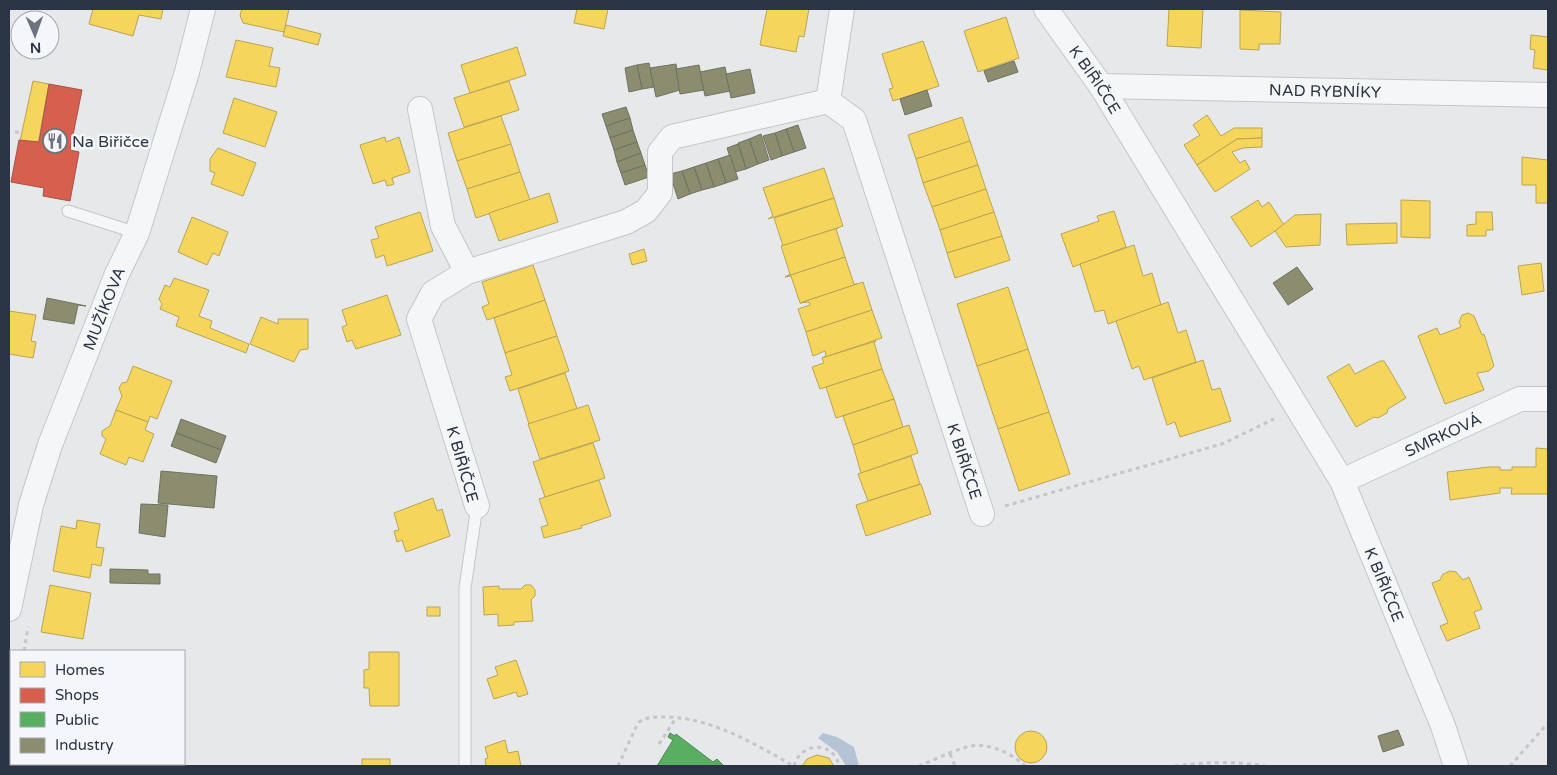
<svg xmlns="http://www.w3.org/2000/svg" width="1557" height="775" viewBox="0 0 1557 775" font-family="'Varela Round',sans-serif">
  <style>
    .water { fill: #b4c4d5 }
    .homes { fill: #f6d55c; stroke: #b9a555 }
    .shops { fill: #d6604d; stroke: #a3534b }
    .public { fill: #5aae61; stroke: #4c8959 }
    .industry { fill: #8c8c6e; stroke: #6f7262 }
    .lines { fill: none; stroke-linecap: round; stroke-linejoin: round }
    .lane-casing { stroke: #c4c6c8; stroke-width: 13 }
    .street-casing { stroke: #c4c6c8; stroke-width: 26 }
    .path { stroke: #c5c6ca; stroke-width: 3; stroke-dasharray: 4 4; stroke-linecap: butt }
    .lane { stroke: #f5f6f7; stroke-width: 11 }
    .street { stroke: #f5f6f7; stroke-width: 24 }
    .labels { text-anchor: middle; stroke-width: 5; stroke-linejoin: round; paint-order: stroke }
    .street-label { font-size: 16px; fill: #2b3445; stroke: #f4f6f9 }
    .poi-label { font-size: 16px; fill: #2b3445; stroke: #f4f6f9; text-anchor: start }
  </style>
  <rect width="100%" height="100%" fill="#e6e8ea"/>
  <!-- water -->
  <polygon class="water" points="823,733 837,737 854,747 859,766 846,766 837,752 818,738"/>
  <!-- homes -->
  <g class="homes">
    <polygon points="93,9 163,9 161,19 139,15 133,36 89,24"/>
    <polygon points="242,9 289,9 284,32 243,23 240,15"/>
    <polygon points="577,9 608,9 604,29 574,23"/>
    <polygon points="767,9 809,9 804,37 799,36 796,52 760,45"/>
    <polygon points="1169,9 1203,9 1201,48 1167,46"/>
    <polygon points="1240,10 1281,12 1280,44 1259,44 1259,50 1240,49"/>
    <polygon points="1006,17 1019,58 978,72 964,31"/>
    <polygon points="286,25 321,34 318,45 283,36"/>
    <polygon points="1531,35 1548,37 1548,70 1533,68 1535,50 1530,49"/>
    <polygon points="236,40 273,48 269,66 280,68 276,87 226,77"/>
    <polygon points="923,41 939,86 893,101 889,89 893,88 882,54"/>
    <polygon points="517,47 526,75 470,93 461,65"/>
    <polygon points="33,81 49,84 38,144 20,141"/>
    <polygon points="509,81 519,110 464,127 454,98"/>
    <polygon points="234,98 277,112 265,147 223,133"/>
    <polygon points="1207,115 1221,136 1234,128 1262,128 1262,138 1237,139 1197,165 1184,145 1200,135 1193,125"/>
    <polygon points="501,116 511,144 457,161 448,133"/>
    <polygon points="962,117 970,141 916,159 908,135"/>
    <polygon points="385,137 386,142 399,137 410,172 392,178 394,184 387,186 385,180 373,184 360,145"/>
    <polygon points="1262,138 1262,147 1243,148 1232,152 1240,163 1245,160 1250,169 1215,192 1197,165 1237,139"/>
    <polygon points="970,141 978,165 923,183 916,159"/>
    <polygon points="511,144 520,172 467,189 457,161"/>
    <polygon points="218,148 256,163 243,196 211,184 215,173 210,171 210,159"/>
    <polygon points="1522,157 1548,160 1548,203 1536,203 1536,185 1522,185"/>
    <polygon points="978,165 986,189 932,207 923,183"/>
    <polygon points="824,168 834,198 768,219 773,216 763,188"/>
    <polygon points="520,172 530,200 476,218 467,189"/>
    <polygon points="986,189 994,212 940,230 932,207"/>
    <polygon points="549,193 558,222 499,241 489,213"/>
    <polygon points="834,198 843,226 783,246 774,218"/>
    <polygon points="1258,200 1262,207 1269,202 1284,225 1251,247 1231,217"/>
    <polygon points="1401,200 1430,201 1430,238 1401,237"/>
    <polygon points="1114,211 1126,247 1073,267 1061,234 1099,221 1097,216"/>
    <polygon points="420,212 433,251 387,266 384,255 376,258 371,240 379,238 375,227"/>
    <polygon points="994,212 1002,236 947,253 940,230"/>
    <polygon points="1476,212 1492,212 1493,230 1486,230 1486,236 1467,236 1467,225 1476,224"/>
    <polygon points="1321,214 1320,245 1286,247 1275,231 1295,215"/>
    <polygon points="192,217 228,232 219,256 213,253 207,265 178,252"/>
    <polygon points="1397,223 1397,243 1347,245 1346,224"/>
    <polygon points="838,228 836,229 845,257 785,277 790,274 781,246"/>
    <polygon points="1002,236 1010,260 955,278 947,253"/>
    <polygon points="1134,245 1143,276 1152,273 1161,305 1108,324 1104,310 1095,312 1080,264"/>
    <polygon points="644,249 647,261 632,265 629,254"/>
    <polygon points="845,257 854,284 857,284 800,303 791,276 785,277"/>
    <polygon points="1541,263 1544,291 1522,295 1518,266"/>
    <polygon points="533,265 545,300 487,320 482,307 489,304 482,282"/>
    <polygon points="174,278 209,290 199,316 212,321 210,328 249,344 246,353 176,326 179,317 160,309 162,304 159,299 165,285 170,287"/>
    <polygon points="863,282 872,310 806,332 798,309 810,305 809,302 800,303"/>
    <polygon points="1008,287 1028,349 977,366 957,304"/>
    <polygon points="387,295 401,335 356,349 352,340 347,342 342,327 347,325 342,310"/>
    <polygon points="545,300 557,336 505,353 494,318"/>
    <polygon points="1168,302 1178,333 1186,330 1196,362 1144,380 1139,366 1132,369 1116,321"/>
    <polygon points="872,310 882,338 822,358 826,356 825,351 813,356 806,332"/>
    <polygon points="9,311 36,315 31,341 36,342 33,358 9,354"/>
    <polygon points="1468,313 1474,316 1482,335 1484,334 1494,366 1489,371 1477,373 1484,390 1445,404 1418,336 1437,328 1440,335 1461,327 1459,322 1462,315"/>
    <polygon points="261,317 278,324 278,319 308,319 308,349 300,350 294,362 250,344"/>
    <polygon points="557,336 569,371 510,391 505,377 512,375 505,353"/>
    <polygon points="876,341 874,342 882,369 820,389 812,367 824,363 822,358"/>
    <polygon points="1028,349 1049,412 998,429 977,366"/>
    <polygon points="1203,360 1212,390 1220,388 1231,421 1180,437 1175,422 1167,425 1152,378"/>
    <polygon points="1380,361 1384,361 1389,369 1406,398 1388,409 1387,413 1378,418 1374,417 1356,427 1327,377 1349,364 1355,374"/>
    <polygon points="133,366 172,381 157,419 150,416 148,422 116,410 122,396 119,388 122,383 127,382"/>
    <polygon points="882,369 894,399 836,418 826,387"/>
    <polygon points="565,373 577,409 529,424 518,389"/>
    <polygon points="894,399 903,427 853,445 843,416"/>
    <polygon points="588,405 600,440 540,459 528,424"/>
    <polygon points="116,410 148,422 145,430 154,434 143,462 129,457 126,465 100,454 106,439 102,436 102,431 110,426"/>
    <polygon points="1049,412 1070,474 1019,491 998,429"/>
    <polygon points="909,425 918,453 861,473 853,445"/>
    <polygon points="593,443 605,478 545,497 533,462"/>
    <polygon points="1536,448 1548,449 1548,494 1511,494 1512,488 1500,488 1500,493 1450,500 1447,472 1489,467 1500,467 1500,470 1512,470 1512,467 1536,467"/>
    <polygon points="911,456 920,484 868,501 858,474"/>
    <polygon points="599,480 611,516 581,526 582,528 544,538 541,527 548,525 539,499"/>
    <polygon points="921,484 931,514 866,536 856,505"/>
    <polygon points="433,498 437,511 442,509 450,536 406,552 402,540 397,542 394,531 399,530 394,513"/>
    <polygon points="77,520 100,524 96,547 104,548 101,566 92,564 90,578 53,571 61,526 76,529"/>
    <polygon points="1450,571 1456,572 1463,580 1469,577 1482,609 1474,612 1480,628 1447,641 1440,626 1448,623 1432,583 1440,580 1443,574"/>
    <polygon points="50,585 91,593 83,639 41,632"/>
    <polygon points="525,585 531,585 535,590 535,596 531,600 533,621 514,622 514,625 498,626 498,614 484,615 483,587 499,586 499,589 521,589"/>
    <rect x="427" y="607" width="13" height="9"/>
    <polygon points="369,652 399,652 399,706 370,706 369,688 364,688 364,670 369,669"/>
    <polygon points="516,660 528,694 518,697 516,692 494,699 487,679 498,675 495,667"/>
    <circle cx="1031" cy="747" r="16"/>
    <polygon points="505,740 508,753 518,751 521,766 486,766 485,759 488,758 485,747"/>
    <polygon points="817,755 829,758 834,766 802,766 807,759"/>
    <rect x="362" y="759" width="28" height="7"/>
  </g>
  <!-- shops -->
  <polygon class="shops" points="49,84 82,90 70,150 79,152 70,201 43,196 44,188 11,182 19,140 39,142"/>
  <!-- public -->
  <polygon class="public" points="670,733 675,736 676,734 713,762 717,759 724,766 657,766 673,740 668,737"/>
  <!-- industry -->
  <g class="industry">
    <polygon points="1014,61 1018,72 988,82 984,71"/>
    <polygon points="649,63 654,87 642,89 637,65"/>
    <polygon points="676,64 680,90 656,97 650,68"/>
    <polygon points="637,65 642,89 629,92 625,68"/>
    <polygon points="699,65 704,90 680,94 676,69"/>
    <polygon points="725,67 730,91 705,96 700,72"/>
    <polygon points="750,69 755,93 731,98 726,74"/>
    <polygon points="927,90 932,106 905,115 900,99"/>
    <polygon points="626,107 630,118 606,126 602,114"/>
    <polygon points="630,118 633,130 610,138 606,126"/>
    <polygon points="798,125 806,148 794,152 786,129"/>
    <polygon points="786,129 794,152 782,156 775,133"/>
    <polygon points="633,130 637,142 614,150 610,138"/>
    <polygon points="775,133 782,156 771,160 763,136"/>
    <polygon points="761,134 769,160 758,164 749,139"/>
    <polygon points="749,139 758,164 746,169 738,143"/>
    <polygon points="637,142 641,153 617,162 614,150"/>
    <polygon points="738,144 746,169 735,172 727,148"/>
    <polygon points="641,153 645,165 621,173 617,162"/>
    <polygon points="730,155 738,179 726,183 718,159"/>
    <polygon points="718,159 726,183 714,187 706,163"/>
    <polygon points="706,163 714,187 702,190 694,167"/>
    <polygon points="645,165 649,177 625,185 621,173"/>
    <polygon points="694,167 702,190 690,194 682,171"/>
    <polygon points="682,171 690,194 678,199 670,174"/>
    <polygon points="1297,267 1313,289 1288,305 1273,283"/>
    <polygon points="47,298 86,306 78,305 74,324 43,319"/>
    <polygon points="181,419 226,436 221,450 176,433"/>
    <polygon points="176,433 221,450 216,463 171,446"/>
    <polygon points="161,471 217,476 214,508 158,503"/>
    <polygon points="141,504 168,505 165,537 139,533"/>
    <polygon points="110,569 148,570 148,574 160,574 160,584 110,583"/>
    <polygon points="1398,730 1404,745 1383,752 1378,736"/>
  </g>
  <g class="lines">
    <defs>
      <g id="lane">
        <polyline points="68,211 137,233"/>
        <polyline points="465,766 465,588 477,506"/>
      </g>
      <g id="street">
        <path id="s1" d="M842,9L828,101L854,120L982,514"/>
        <path id="s2" d="M1046,9L1101,86L1342,481L1443,726L1456,766"/>
        <path id="s3" d="M1101,86L1548,95"/>
        <polyline points="420,109 443,226 467,272"/>
        <path id="s4" d="M1342,481L1520,399H1548"/>
        <polyline points="477,506 419,319 433,293 467,272 626,222 646,211 660,193 660,152 672,137 828,101"/>
        <path id="s5" d="M9,609L31,505L50,445L117,274L137,233L187,72L203,9"/>
      </g>
    </defs>
    <!-- lane casing -->
    <use href="#lane" class="lane-casing"/>
    <!-- street casing -->
    <use href="#street" class="street-casing"/>
    <!-- path -->
    <g class="path">
      <polyline points="15,132 22,133"/>
      <polyline points="1005,506 1222,444 1274,419"/>
      <polyline points="24,651 28,627"/>
      <polyline points="9,733 11,720"/>
      <polyline points="659,744 676,718"/>
      <polyline points="950,754 955,766"/>
      <path d="M618,766L638,723C647,716 657,717 668,717C715,719 754,744 794,766"/>
      <path d="M794,766C800,742 834,740 839,766"/>
      <path d="M919,766C934,760 951,751 967,747C986,741 1012,753 1025,766"/>
      <path d="M1175,766C1203,762 1237,761 1265,766"/>
      <polyline points="1510,766 1548,723"/>
    </g>
    <!-- lane -->
    <use href="#lane" class="lane"/>
    <!-- street -->
    <use href="#street" class="street"/>
  </g>
  <!-- icons -->
  <defs>
    <symbol id="restaurant-ring" viewBox="-11 -11 22 22"><circle r="9.5" fill="#f4f6f9" stroke="#6c737f" stroke-width="1.5"/><path d="M-5-6h1v4h1v-4h1v4h1v-4h1v5L-1.5 .5V6h-2V.5L-5-1ZM5-6V6H3V1.5H1.5Q1.5-4 5-6Z" fill="#6c737f"/></symbol>
  </defs>
  <g fill-rule="evenodd">
    <use href="#restaurant-ring" x="41" y="127" width="28" height="28"/>
  </g>
  <g class="labels">
    <!-- street labels -->
    <g class="street-label">
      <text dy="6" stroke="none"><textPath href="#s2" startOffset="86">K BIŘIČCE</textPath></text>
      <text dy="6" stroke="none"><textPath href="#s3" startOffset="224">NAD RYBNÍKY</textPath></text>
      <text dy="6" stroke="none"><textPath href="#s5" startOffset="316">MUŽÍKOVA</textPath></text>
      <text dy="6" stroke="none"><textPath href="#s4" startOffset="111">SMRKOVÁ</textPath></text>
      <text dy="6" stroke="none"><textPath href="#s1" startOffset="484">K BIŘIČCE</textPath></text>
      <text transform="translate(463 464) rotate(74)" y="6">K BIŘIČCE</text>
      <text dy="6" stroke="none"><textPath href="#s2" startOffset="669">K BIŘIČCE</textPath></text>
    </g>
    <!-- poi labels -->
    <g class="poi-label">
      <text x="72" y="147">Na Biřičce</text>
    </g>
  </g>
  <!-- border -->
  <rect width="1557" height="775" fill="none" stroke="#2b3445" stroke-width="20"/>
  <!-- legend -->
  <rect x="10" y="650" width="175" height="115" fill="#f4f6f9" stroke="#a4a8b1"/>
  <rect x="20" y="662" width="25" height="15" fill="#f6d55c" stroke="#a4a8b1"/>
  <text x="55" y="675" font-size="15" fill="#2b3445">Homes</text>
  <rect x="20" y="688" width="25" height="15" fill="#d6604d" stroke="#a4a8b1"/>
  <text x="55" y="700" font-size="15" fill="#2b3445">Shops</text>
  <rect x="20" y="712" width="25" height="15" fill="#5aae61" stroke="#a4a8b1"/>
  <text x="55" y="725" font-size="15" fill="#2b3445">Public</text>
  <rect x="20" y="738" width="25" height="15" fill="#8c8c6e" stroke="#a4a8b1"/>
  <text x="55" y="750" font-size="15" fill="#2b3445">Industry</text>
  <!-- north arrow -->
  <g transform="translate(35 35) rotate(178)"><circle r="24" fill="#f4f6f9" stroke="#a4a8b1"/>
  <path d="M0-4L9 19L0 12L-9 19Z" fill="#6c737f"/>
  <text y="-8" font-size="14" font-weight="bold" text-anchor="middle" fill="#2b3445">N</text>
  </g>
</svg>
